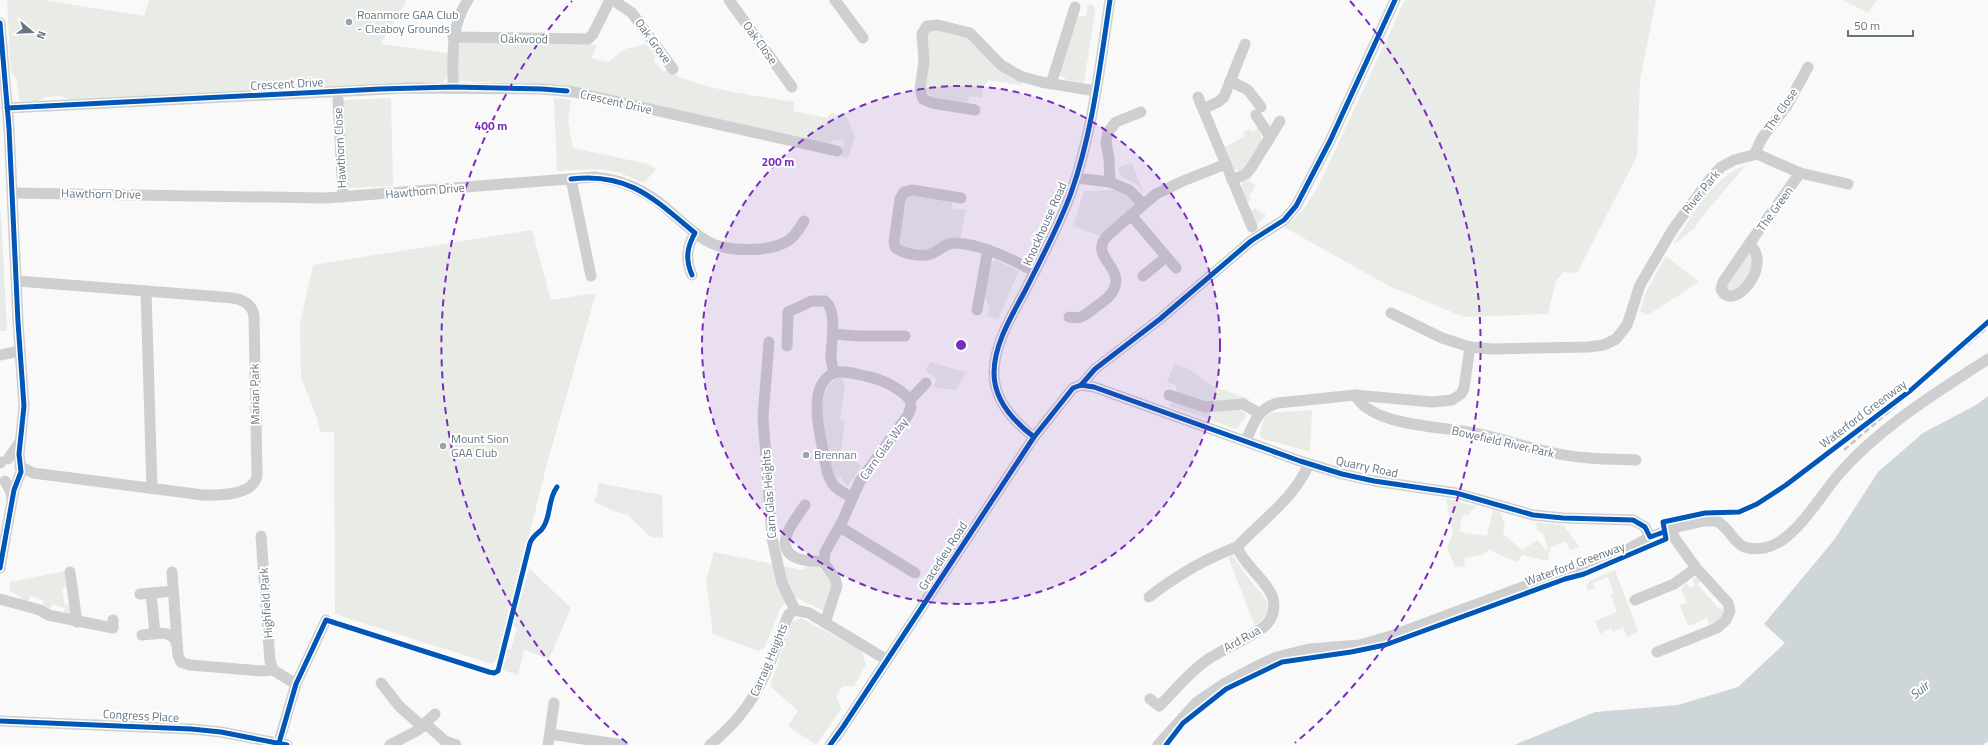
<svg xmlns="http://www.w3.org/2000/svg" width="1988" height="745" viewBox="0 0 1988 745" font-family="'Titillium Web',sans-serif">
  <style>
    .built { fill: #e8e9e9 }
    .green { fill: #e8ebe6 }
    .water { fill: #ced6d9 }
    .lines { fill: none; stroke-linecap: round; stroke-linejoin: round }
    .minor { stroke: #cecfd0; stroke-width: 11 }
    .rail { stroke: #c3c5c6; stroke-width: 2.5; stroke-dasharray: 6 3; stroke-linecap: butt }
    .cycleway-casing { stroke: #fff; stroke-width: 8 }
    .cycleway { stroke: #0057b8; stroke-width: 5 }
    .ring { fill: none; stroke: #7b2cbf; stroke-width: 2; stroke-dasharray: 7 5 }
    .poi-dot { fill: #99a4ac; stroke: #fff; stroke-width: 1.5 }
    .labels { text-anchor: middle; stroke-width: 4; stroke-linejoin: round; paint-order: stroke }
    .poi-label { font-size: 12px; fill: #657683; stroke: #fff; text-anchor: start }
    .street-label { font-size: 12px; fill: #657683; stroke: #fff }
    .water-label { font-size: 13px; font-style: italic; fill: #60757c; stroke: #fff }
    .centre { fill: #7b2cbf; stroke: #fff; stroke-width: 2 }
    .ring-label { font-size: 12px; text-anchor: middle; font-weight: bold; fill: #7b2cbf; stroke: #fff; stroke-width: 4; stroke-linejoin: round; paint-order: stroke }
  </style>
  <rect width="100%" height="100%" fill="#f9f9f9"/>
  <!-- built -->
  <g class="built">
    <polygon points="0,212 1,212 7,331 0,331"/>
    <polygon points="598,483 662,495 663,538 651,537 628,515 614,511 594,502 598,492"/>
    <polygon points="529,568 571,608 549,659 524,650 518,675 502,670 507,649 511,649 517,628 512,627"/>
  </g>
  <!-- green -->
  <g class="green">
    <polygon points="7,0 43,0 144,16 149,0 407,0 381,44 447,53 449,74 443,82 72,101 61,96 46,97 38,101 21,101 19,99 17,79 11,73"/>
    <polygon points="1405,0 1656,0 1640,80 1637,156 1577,273 1564,272 1556,280 1548,314 1464,317 1391,287 1284,227 1304,209 1319,185"/>
    <polygon points="1843,0 1877,0 1868,13"/>
    <polygon points="1088,4 1093,5 1095,12 1084,83 1067,80 1059,75 1076,19 1078,17 1086,16"/>
    <polygon points="931,29 965,34 1002,71 1022,82 1022,85 988,80 983,88 982,98 970,96 967,102 961,104 930,98 930,95 924,88 926,37"/>
    <path d="M461,42L591,44L597,46L591,58L608,62L625,49L646,44L655,56L654,61L664,72L667,70C698,90 757,95 794,102V111L827,118L831,113L847,117L855,137L848,158L841,156L844,141L833,140L830,144L825,145L559,85L458,81L457,49Z"/>
    <polygon points="391,98 393,186 347,188 343,100"/>
    <polygon points="554,98 571,100 568,121 573,148 648,164 656,169 644,183 618,172 601,169 557,171"/>
    <polygon points="1259,128 1262,141 1247,167 1238,171 1233,169 1225,147 1245,136 1243,132 1250,129 1252,132"/>
    <path d="M1132,163L1143,191C1140,189 1139,186 1136,184C1129,178 1117,179 1119,167Z"/>
    <path d="M1746,165L1701,218L1695,228L1673,245C1692,216 1712,178 1746,165Z"/>
    <path d="M1244,179L1256,185L1249,197L1251,200L1248,202C1242,196 1239,187 1244,179Z"/>
    <polygon points="1117,188 1134,200 1135,204 1132,209 1100,236 1073,226 1084,191 1114,190"/>
    <polygon points="909,195 952,202 953,209 966,210 960,240 925,250 900,246 899,241 905,198"/>
    <polygon points="1256,207 1256,209 1266,215 1256,226 1250,212"/>
    <polygon points="532,230 551,300 596,293 548,460 498,659 492,664 335,614 334,432 320,432 317,418 301,377 300,324 313,265"/>
    <path d="M1752,252C1758,267 1743,294 1726,290L1728,278L1747,253Z"/>
    <polygon points="1666,256 1699,282 1648,315 1640,311 1645,294"/>
    <polygon points="995,260 1019,271 998,319 987,316 990,305 987,303 984,294 989,268"/>
    <polygon points="930,362 966,372 956,390 937,388 933,386 937,379 926,371"/>
    <polygon points="1174,364 1187,368 1214,387 1250,399 1249,400 1241,399 1206,403 1178,394 1176,391 1176,385 1167,382"/>
    <path d="M842,377L845,386L840,419L845,420L841,451L862,466L848,486L844,483L841,477L836,479L833,475C828,451 807,386 842,377Z"/>
    <polygon points="1175,402 1202,412 1240,408 1240,411 1243,411 1247,416 1236,429 1169,406 1171,403"/>
    <polygon points="1312,410 1310,452 1261,438 1260,433 1264,418 1271,413"/>
    <polygon points="1446,499 1476,506 1468,515 1462,515 1459,532 1487,536 1493,509 1500,512 1505,525 1503,534 1522,550 1537,540 1548,552 1544,535 1537,530 1536,522 1563,525 1580,547 1570,550 1566,541 1550,548 1548,561 1522,555 1518,562 1499,555 1490,549 1482,555 1464,558 1465,566 1455,567 1447,547 1453,534"/>
    <polygon points="714,552 803,570 815,556 817,565 832,582 824,611 793,596 780,609 765,647 758,651 713,634 706,581"/>
    <path d="M1232,556C1238,561 1242,570 1247,576C1259,593 1283,607 1255,626L1228,557Z"/>
    <polygon points="1615,570 1638,631 1627,637 1623,627 1613,632 1611,628 1600,634 1595,621 1617,612 1611,595 1614,594 1608,577 1593,583 1595,588 1588,591 1586,587 1591,580"/>
    <polygon points="66,571 69,582 65,583 66,587 62,588 65,605 72,604 72,615 63,615 65,608 52,604 50,611 42,608 43,600 30,596 28,602 21,600 20,596 10,591 10,582"/>
    <path d="M1697,577L1701,581L1697,584L1720,610L1724,607C1726,616 1718,622 1710,626L1707,618L1688,626L1680,605L1687,602L1681,590L1686,583L1690,589L1695,585L1692,580Z"/>
    <polygon points="801,618 862,651 866,665 854,686 843,686 836,696 841,709 816,745 788,726 798,711 770,686 792,622"/>
  </g>
  <!-- water -->
  <polygon class="water" points="1988,396 1988,741 1983,745 1514,745 1595,712 1678,705 1738,687 1785,643 1764,624 1834,540 1878,472 1923,433 1976,405"/>
  <g class="lines">
    <!-- minor -->
    <g class="minor">
      <polyline points="613,0 632,13 673,69"/>
      <polyline points="729,0 792,87"/>
      <polyline points="835,0 863,38"/>
      <polyline points="0,23 9,128 18,322 24,406 19,454 21,472 14,490 0,568"/>
      <polyline points="453,37 588,39 593,34 610,0"/>
      <polyline points="1230,81 1248,90 1261,107"/>
      <polyline points="1051,84 1075,7"/>
      <path d="M453,87C453,56 450,27 468,0"/>
      <polyline points="1198,97 1252,227"/>
      <polyline points="338,100 343,197"/>
      <polyline points="7,108 408,88 542,89 574,92 837,151"/>
      <polyline points="1203,109 1218,102 1224,97 1245,44"/>
      <polyline points="975,110 932,103 923,99 920,89 924,61 922,34 927,26 938,25 970,33 1001,65 1020,76 1041,82 1096,91"/>
      <polyline points="1141,112 1116,122 1108,132 1106,142 1109,159 1110,182 1129,190 1143,204"/>
      <polyline points="1256,115 1270,137"/>
      <polyline points="1755,153 1762,138 1788,104 1808,67"/>
      <polyline points="1076,178 1110,182"/>
      <polyline points="571,179 591,276"/>
      <polyline points="1232,180 1246,174 1251,168 1280,121"/>
      <path d="M13,193L326,198L594,177C621,179 646,191 666,208C679,219 692,232 707,241C726,252 771,253 789,240C796,235 800,228 804,221"/>
      <path d="M961,198L912,190L904,192L900,199L894,242L895,247C902,254 922,257 931,254C939,251 944,244 953,243C980,243 1012,259 1035,272"/>
      <polyline points="1131,215 1176,268"/>
      <path d="M1749,244L1723,282L1721,289C1732,315 1775,264 1749,244L1800,173"/>
      <path d="M692,275C685,259 687,247 695,233"/>
      <polyline points="1143,276 1166,257"/>
      <path d="M17,281L210,296C226,298 251,295 254,316L257,475C254,496 219,495 203,495L33,473L20,466"/>
      <polyline points="146,291 152,488"/>
      <polyline points="977,310 988,250"/>
      <polyline points="1391,313 1442,338 1470,347"/>
      <path d="M1069,317C1080,320 1086,315 1094,308C1100,304 1107,299 1111,294C1130,267 1086,258 1108,235L1156,194L1183,181L1226,164"/>
      <polyline points="833,334 858,336 905,336"/>
      <polyline points="769,342 763,417 772,538 782,583 795,610 809,613 887,660"/>
      <path d="M787,346L788,312L812,301H825C838,311 831,343 831,357C831,362 833,367 834,373"/>
      <polyline points="0,355 20,351"/>
      <polyline points="1081,385 1095,369 1160,319 1251,241 1284,220 1296,206 1330,141 1395,0"/>
      <polyline points="1169,395 1205,407 1243,404 1259,413"/>
      <path d="M1355,395C1372,427 1442,426 1474,433C1501,438 1527,448 1554,453C1581,459 1608,459 1636,460"/>
      <path d="M1034,437C1013,421 994,400 994,373C994,343 1013,314 1026,289C1042,257 1059,226 1071,193C1093,131 1100,65 1110,0"/>
      <path d="M1246,441C1253,424 1259,407 1278,403L1355,395L1432,402L1452,400L1461,394L1464,388L1470,347L1493,349L1588,347L1604,345L1616,339L1627,325L1640,285L1673,229L1710,179L1721,167L1734,160L1757,154L1800,173L1848,184"/>
      <polyline points="8,459 19,443"/>
      <polyline points="0,463 1,462"/>
      <polyline points="5,481 10,490 12,498"/>
      <path d="M852,497C845,494 837,490 832,483C826,474 825,462 823,451C819,430 808,387 832,374C840,369 856,374 865,376C881,379 899,387 910,400"/>
      <path d="M805,505C799,514 789,526 786,537C780,560 808,562 823,561"/>
      <polyline points="840,527 915,573"/>
      <polyline points="261,536 270,661 273,670"/>
      <polyline points="70,572 77,622"/>
      <polyline points="172,572 178,655 181,662 190,665 261,671 273,670 296,684"/>
      <polyline points="151,593 155,634"/>
      <polyline points="140,594 173,591"/>
      <path d="M1149,597C1176,576 1204,559 1237,547"/>
      <polyline points="0,599 40,610 48,615 113,628 113,620"/>
      <polyline points="1635,600 1674,584 1696,568"/>
      <polyline points="825,623 837,586 835,578 824,563 825,552 842,522 860,481 908,415 911,407 910,400 926,383"/>
      <path d="M142,635C155,634 173,628 177,645"/>
      <polyline points="1657,652 1717,628 1726,620 1730,611 1728,603 1696,568 1669,530"/>
      <polyline points="381,683 400,707 423,727"/>
      <path d="M1150,699L1159,706C1175,691 1188,673 1207,660C1222,649 1256,636 1267,624C1273,617 1275,608 1273,599C1269,582 1244,566 1237,547C1263,519 1293,500 1309,464"/>
      <polyline points="0,721 191,729 221,732 287,745"/>
      <polyline points="426,724 445,741 456,745"/>
      <polyline points="550,734 623,745"/>
      <polyline points="278,745 296,684 326,620"/>
      <polyline points="390,745 418,730 435,714"/>
      <polyline points="548,745 554,703"/>
      <path d="M710,745C757,706 765,676 786,621L789,614L795,610"/>
      <polyline points="830,745 843,727 1034,437 1073,388 1081,385 1094,387 1300,461 1342,474 1374,481 1456,493 1533,515 1563,518 1633,520 1645,527 1650,537"/>
      <path d="M1158,745L1197,702L1225,683L1257,666L1277,657L1309,649L1360,645L1394,635L1574,568L1623,552L1650,537L1678,527L1704,521H1717C1736,533 1733,553 1764,548C1794,543 1820,496 1839,474C1880,427 1936,393 1988,359"/>
    </g>
    <!-- rail -->
    <polyline class="rail" points="1844,450 1988,327"/>
    <defs>
      <g id="cycleway">
        <polyline points="0,23 9,128 18,322 24,406 19,454 21,472 14,490 0,568"/>
        <polyline points="7,108 380,89 453,87 542,89 567,91"/>
        <path d="M571,179C629,172 654,199 695,233C687,247 685,259 692,275"/>
        <polyline points="1081,385 1095,369 1160,319 1251,241 1284,220 1296,206 1330,141 1395,0"/>
        <path d="M1034,437C1013,421 994,400 994,373C994,343 1013,314 1026,289C1042,257 1059,226 1071,193C1093,131 1100,65 1110,0"/>
        <polyline points="0,721 191,729 221,732 287,745"/>
        <path d="M279,743L296,684L326,620L489,672L494,673L498,671L530,543C534,533 541,533 544,526C551,514 548,499 557,487"/>
        <polyline points="830,745 843,727 1034,437 1073,388 1081,385 1094,387 1300,461 1342,474 1374,481 1456,493 1533,515 1563,518 1633,520 1645,527 1650,537 1664,532"/>
        <polyline points="1166,745 1183,723 1226,689 1282,662 1351,652 1385,645 1565,579 1584,574 1666,539 1663,522 1705,513 1739,512 1757,504 1786,485 1911,390 1988,322"/>
      </g>
    </defs>
    <!-- cycleway casing -->
    <use href="#cycleway" class="cycleway-casing"/>
    <!-- cycleway -->
    <use href="#cycleway" class="cycleway"/>
  </g>
  <!-- distance rings -->
  <circle cx="961" cy="345" r="259" fill="#7b2cbf" fill-opacity=".12"/>
  <g class="ring">
    <circle cx="961" cy="345" r="259"/>
    <path d="M627 743A519 519 0 0 1 572 1M1350 1A519 519 0 0 1 1295 743"/>
  </g>
  <!-- markers -->
  <g class="poi-dot">
    <circle cx="349" cy="22" r="4"/>
    <circle cx="443" cy="446" r="4"/>
    <circle cx="806" cy="455" r="4"/>
  </g>
  <g class="labels">
    <!-- poi labels -->
    <g class="poi-label">
      <text x="357" y="19">Roanmore GAA Club<tspan x="357" dy="14">- Cleaboy Grounds</tspan></text>
      <text x="451" y="443">Mount Sion<tspan x="451" dy="14">GAA Club</tspan></text>
      <text x="814" y="459">Brennan</text>
    </g>
    <!-- street labels -->
    <g class="street-label">
      <text transform="translate(524 39) rotate(1)" y="4">Oakwood</text>
      <text transform="translate(653 41) rotate(54)" y="4">Oak Grove</text>
      <text transform="translate(760 43) rotate(54)" y="4">Oak Close</text>
      <text transform="translate(287 84) rotate(-3)" y="4">Crescent Drive</text>
      <text transform="translate(616 102) rotate(13)" y="4">Crescent Drive</text>
      <text transform="translate(1781 110) rotate(-56)" y="4">The Close</text>
      <text transform="translate(340 148) rotate(-93)" y="4">Hawthorn Close</text>
      <text transform="translate(425 191) rotate(-5)" y="4">Hawthorn Drive</text>
      <text transform="translate(1701 192) rotate(-51)" y="4">River Park</text>
      <text transform="translate(101 194) rotate(1)" y="4">Hawthorn Drive</text>
      <text transform="translate(1775 209) rotate(-54)" y="4">The Green</text>
      <text transform="translate(1045 224) rotate(-66)" y="4">Knockhouse Road</text>
      <text transform="translate(255 394) rotate(-91)" y="4">Marian Park</text>
      <text transform="translate(1863 414) rotate(-37)" y="4">Waterford Greenway</text>
      <text transform="translate(1503 442) rotate(13)" y="4">Bowefield River Park</text>
      <text transform="translate(884 449) rotate(-54)" y="4">Carn Glas Way</text>
      <text transform="translate(1367 467) rotate(12)" y="4">Quarry Road</text>
      <text transform="translate(769 494) rotate(-94)" y="4">Carn Glas Heights</text>
      <text transform="translate(943 556) rotate(-57)" y="4">Gracedieu Road</text>
      <text transform="translate(1575 564) rotate(-20)" y="4">Waterford Greenway</text>
      <text transform="translate(266 603) rotate(-94)" y="4">Highfield Park</text>
      <text transform="translate(1242 639) rotate(-29)" y="4">Ard Rua</text>
      <text transform="translate(769 660) rotate(-67)" y="4">Carraig Heights</text>
      <text transform="translate(141 716) rotate(3)" y="4">Congress Place</text>
    </g>
    <!-- water labels -->
    <g class="water-label">
      <text transform="translate(1919 690) rotate(-39)" y="5">Suir</text>
    </g>
  </g>
  <circle cx="961" cy="345" r="6" class="centre"/>
  <g class="ring-label">
    <text x="491" y="130">400 m</text>
    <text x="778" y="166">200 m</text>
  </g>
  <!-- north arrow -->
  <g transform="translate(32 32) rotate(109)" stroke="#ffffff" stroke-width="3" paint-order="stroke">
  <path d="M0-3L7 15L0 10L-7 15Z" fill="#657683"/>
  <text y="-6" font-size="11" font-weight="bold" text-anchor="middle" fill="#657683">N</text>
  </g>
  <!-- scale -->
  <path d="M1848 30v6h65v-6" fill="none" stroke="#657683" stroke-width="2"/>
  <text x="1854" y="30" font-size="12" fill="#657683" stroke="#ffffff" stroke-width="3" paint-order="stroke">50 m</text>
</svg>
